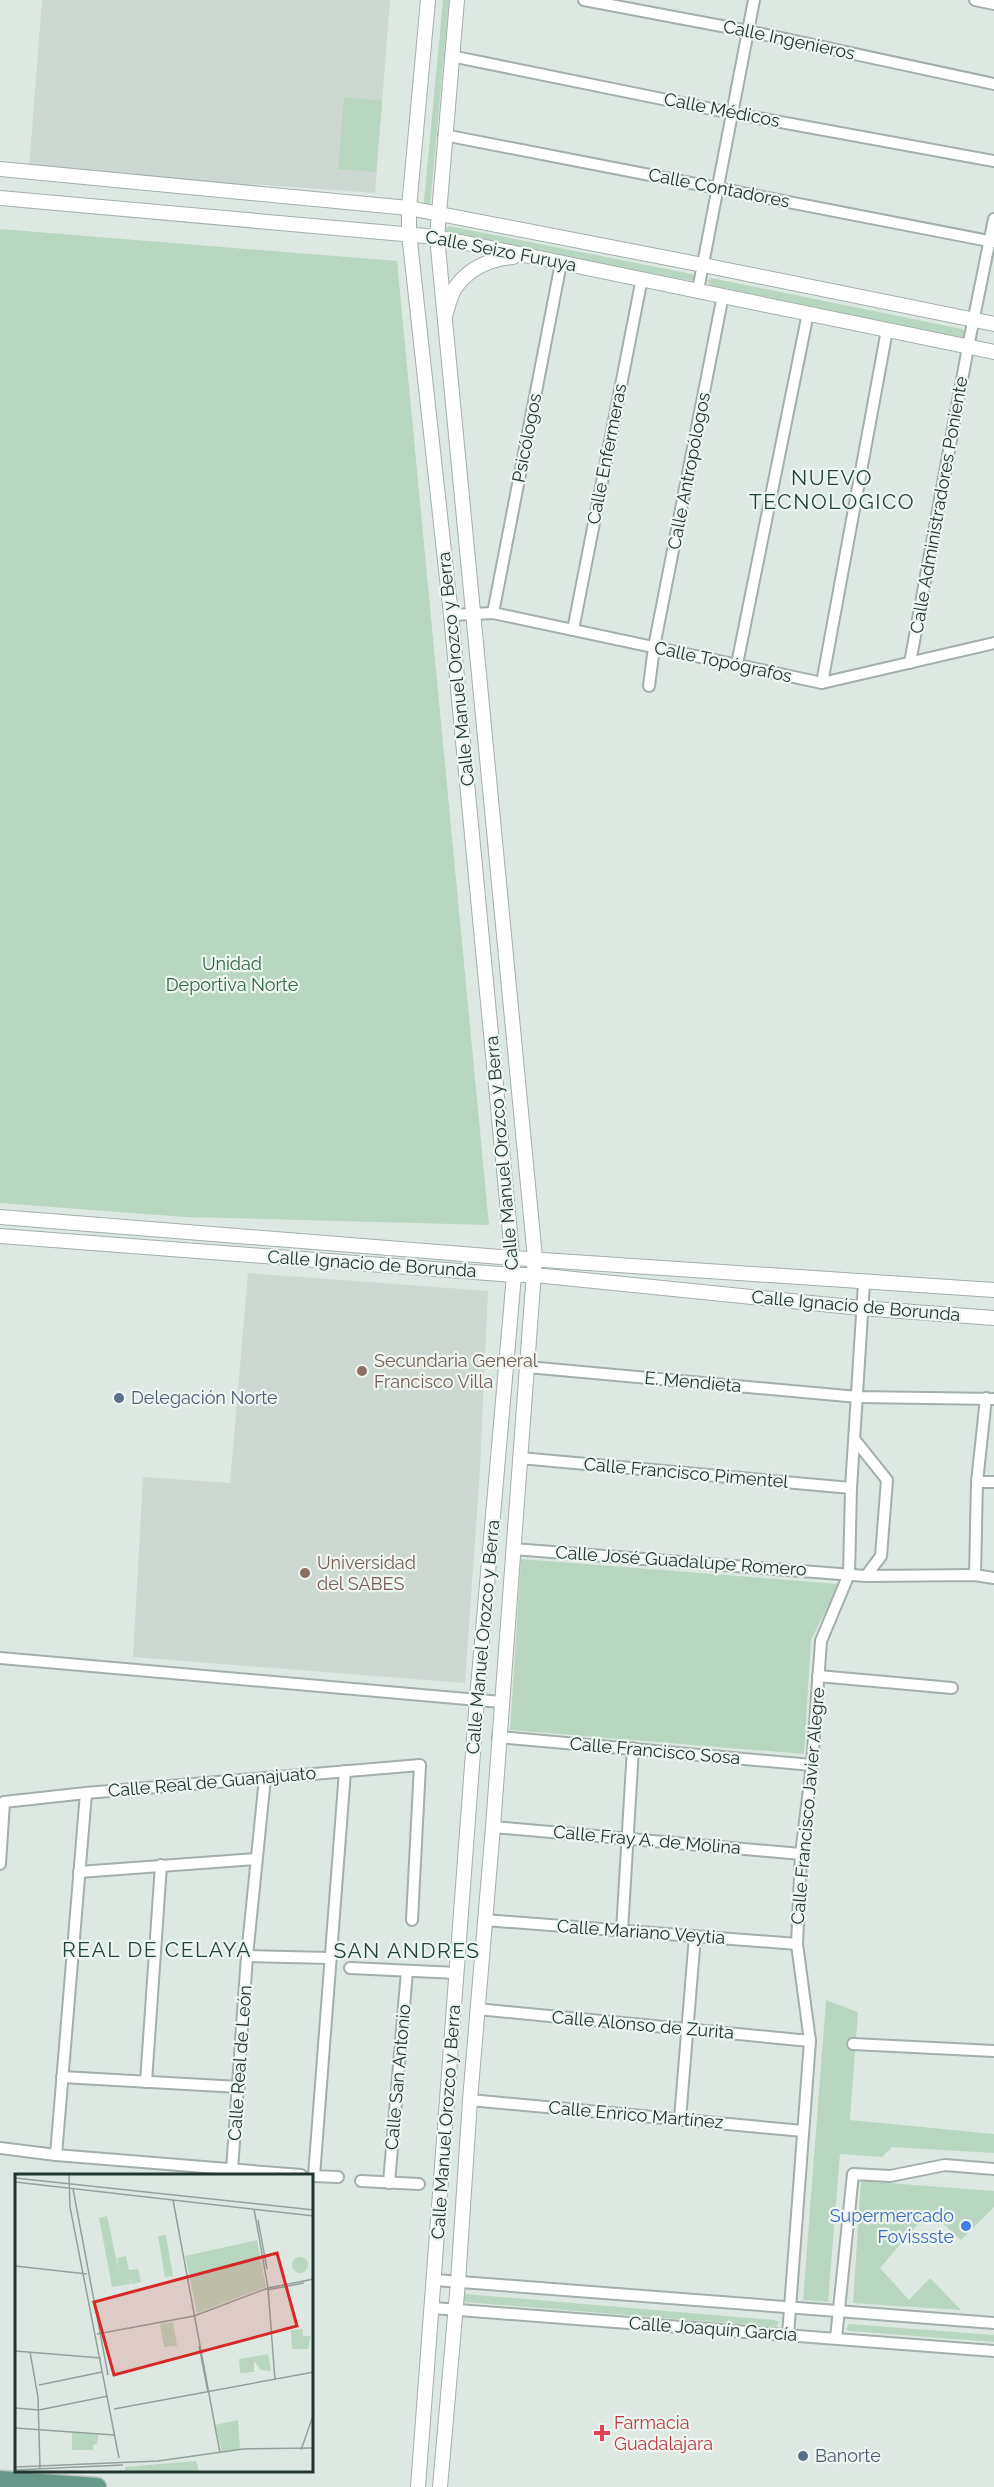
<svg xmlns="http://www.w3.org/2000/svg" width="994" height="2487" viewBox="0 0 994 2487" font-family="Raleway,sans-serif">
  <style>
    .built { fill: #cdd8d2 }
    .green { fill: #b9d7c0 }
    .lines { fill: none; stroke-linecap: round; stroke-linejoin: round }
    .minor-casing { stroke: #a2afaa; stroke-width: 14 }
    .tertiary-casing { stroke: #a2afaa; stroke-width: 16 }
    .primary-casing { stroke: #bcc3c1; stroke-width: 21 }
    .minor { stroke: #fff; stroke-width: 10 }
    .tertiary { stroke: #fff; stroke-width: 14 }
    .primary { stroke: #67998b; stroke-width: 18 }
    .education-dot { fill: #8d6e63; stroke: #eef5f1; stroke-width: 2 }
    .service-dot { fill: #5c6f8a; stroke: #eef5f1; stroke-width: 2 }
    .shop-dot { fill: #3f7fe0; stroke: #eef5f1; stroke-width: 2 }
    .health-dot { fill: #e0444e; stroke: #eef5f1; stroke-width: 2 }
    .labels { text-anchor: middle; stroke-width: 4.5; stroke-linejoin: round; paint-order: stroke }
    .street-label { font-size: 18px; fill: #213630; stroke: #eef5f1 }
    .park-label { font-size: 18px; fill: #306844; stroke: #eef5f1 }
    .education-label { font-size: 18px; fill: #785e54; stroke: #eef5f1; text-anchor: start }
    .service-label { font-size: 18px; fill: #4e5e75; stroke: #eef5f1; text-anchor: start }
    .shop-label { font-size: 18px; fill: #366cbe; stroke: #eef5f1; text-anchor: end }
    .health-label { font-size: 18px; fill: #be3a42; stroke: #eef5f1; text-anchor: start }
    .quarter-label { font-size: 21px; letter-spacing: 1.5px; fill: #20453b; stroke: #eef5f1 }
    .inset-road { fill: none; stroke: #92a19b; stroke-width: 1.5 }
    .view { fill: #d62828; fill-opacity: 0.15; stroke: #d62828; stroke-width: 3 }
    .inset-edge { fill: none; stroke: #213630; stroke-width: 3 }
  </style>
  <rect width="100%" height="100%" fill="#dee8e3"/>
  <!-- built -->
  <g class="built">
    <polygon points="42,0 390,0 375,193 29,168"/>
    <polygon points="248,1273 488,1291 480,1469 465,1683 133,1657 143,1477 230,1483"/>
  </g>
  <!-- green -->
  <g class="green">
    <polygon points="443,0 449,0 430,207 425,206 424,201"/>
    <polygon points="344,97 382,101 376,172 338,169"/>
    <polygon points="449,226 692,274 696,278 692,281 448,233 445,229"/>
    <polygon points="0,229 397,261 489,1225 185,1217 0,1203"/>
    <polygon points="711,278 962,329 967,334 961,338 710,285 707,281"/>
    <polygon points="521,1559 839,1584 811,1640 804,1754 510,1730"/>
    <polygon points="826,2000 858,2012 850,2120 994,2134 994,2153 892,2147 882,2157 840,2154 828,2302 803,2300"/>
    <polygon points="861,2181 994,2191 994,2207 961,2240 929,2211 880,2268 909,2300 930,2278 961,2310 853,2303"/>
    <polygon points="465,2294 774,2320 779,2322 776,2327 464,2302 463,2297"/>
    <polygon points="849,2324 994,2335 994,2342 849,2331 846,2329"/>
  </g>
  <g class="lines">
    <defs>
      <g id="minor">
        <polyline points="584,0 748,31 994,84"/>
        <polyline points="975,0 994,4"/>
        <polyline points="451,56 731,113 994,161"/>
        <polyline points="444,135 994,242"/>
        <polyline points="698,290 754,0"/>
        <polyline points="493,613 561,263"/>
        <polyline points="451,615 493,613 822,683 994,643"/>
        <polyline points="573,630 642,278"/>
        <polyline points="910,663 968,347 994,219"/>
        <polyline points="737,664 808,313"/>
        <polyline points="822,683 887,330"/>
        <polyline points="649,686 654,647 723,295"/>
        <polyline points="527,1367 858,1397 994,1399"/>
        <polyline points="855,1440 887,1480 881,1556 866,1576"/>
        <polyline points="520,1458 851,1488"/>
        <polyline points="977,1482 994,1482"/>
        <polyline points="513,1549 866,1576 975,1575 994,1578"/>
        <polyline points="975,1575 977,1482 986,1398"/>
        <polyline points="0,1658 501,1702"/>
        <polyline points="818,1676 952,1688"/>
        <polyline points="498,1737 812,1765"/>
        <polyline points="493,1827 801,1854"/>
        <polyline points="0,1864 4,1802 86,1793 420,1765 412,1920"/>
        <polyline points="79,1872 256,1859"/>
        <polyline points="484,1920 797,1944"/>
        <polyline points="622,1931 633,1748"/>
        <polyline points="247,1956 331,1958"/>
        <polyline points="350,1968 457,1973"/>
        <polyline points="477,2009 810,2041"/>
        <polyline points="853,2044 994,2051"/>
        <polyline points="62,2077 239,2087"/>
        <polyline points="146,2082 161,1865"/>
        <polyline points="470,2100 803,2131"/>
        <polyline points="680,2119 695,1936"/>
        <polyline points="0,2148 56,2155 301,2175"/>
        <polyline points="56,2155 86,1793"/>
        <polyline points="232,2170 247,1956 265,1778"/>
        <polyline points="312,2176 338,2177"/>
        <polyline points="314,2176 345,1771"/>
        <polyline points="361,2181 419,2184"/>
        <polyline points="389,2183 407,1971"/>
        <polyline points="435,2280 994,2323"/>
        <polyline points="433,2308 994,2351"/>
        <polyline points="788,2335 810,2041 797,1944 801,1854 812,1765 821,1641 849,1574 851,1488 864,1283"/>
        <polyline points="836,2338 853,2174 890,2176 945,2165 994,2169"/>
      </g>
      <g id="tertiary">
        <polyline points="0,169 409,208 703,265 994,324"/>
        <polyline points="0,198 437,237 994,352"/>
        <path d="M445,316C448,307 450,296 455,288C469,268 491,259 513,257"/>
        <polyline points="0,1217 513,1258 994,1290"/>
        <polyline points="0,1236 514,1275 535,1275 861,1308 994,1318"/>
        <polyline points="418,2487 477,1699 514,1275 451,615 409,233 409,208 428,0"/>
        <polyline points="440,2487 458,2282 470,2100 493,1827 535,1258 437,237 457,0"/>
      </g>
      <polyline id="primary" points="0,2480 97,2487"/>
    </defs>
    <!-- minor casing -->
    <use href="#minor" class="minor-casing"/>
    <!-- tertiary casing -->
    <use href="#tertiary" class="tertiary-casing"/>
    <!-- primary casing -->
    <use href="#primary" class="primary-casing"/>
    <!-- minor -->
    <use href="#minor" class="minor"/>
    <!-- tertiary -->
    <use href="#tertiary" class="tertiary"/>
    <!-- primary -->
    <use href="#primary" class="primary"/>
  </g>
  <!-- markers -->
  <g class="education-dot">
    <circle cx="362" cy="1371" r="6"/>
    <circle cx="305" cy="1573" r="6"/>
  </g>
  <g class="service-dot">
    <circle cx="119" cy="1398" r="6"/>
    <circle cx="803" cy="2456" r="6"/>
  </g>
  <circle class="shop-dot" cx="966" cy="2226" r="6"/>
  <path class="health-dot" d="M599 2424h6v6h6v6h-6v6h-6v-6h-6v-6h6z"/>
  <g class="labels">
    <!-- street labels -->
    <g class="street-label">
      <text transform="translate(789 40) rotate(12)" y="6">Calle Ingenieros</text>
      <text transform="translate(722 110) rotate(11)" y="6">Calle Médicos</text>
      <text transform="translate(719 188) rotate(11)" y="6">Calle Contadores</text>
      <text transform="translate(501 251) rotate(11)" y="6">Calle Seizo Furuya</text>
      <text transform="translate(527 438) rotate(-79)" y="6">Psicólogos</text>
      <text transform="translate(607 454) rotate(-79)" y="6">Calle Enfermeras</text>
      <text transform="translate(689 471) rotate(-79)" y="6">Calle Antropólogos</text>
      <text transform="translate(939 505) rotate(-80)" y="6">Calle Administradores Poniente</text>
      <text transform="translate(723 662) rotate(12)" y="6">Calle Topógrafos</text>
      <text transform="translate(456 669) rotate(-96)" y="6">Calle Manuel Orozco y Berra</text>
      <text transform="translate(502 1153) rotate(-95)" y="6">Calle Manuel Orozco y Berra</text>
      <text transform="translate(372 1264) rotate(4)" y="6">Calle Ignacio de Borunda</text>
      <text transform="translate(856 1306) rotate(5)" y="6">Calle Ignacio de Borunda</text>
      <text transform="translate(693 1382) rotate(5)" y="6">E. Mendieta</text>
      <text transform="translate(686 1473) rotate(5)" y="6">Calle Francisco Pimentel</text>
      <text transform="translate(681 1561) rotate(4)" y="6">Calle José Guadalupe Romero</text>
      <text transform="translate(483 1637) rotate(-85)" y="6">Calle Manuel Orozco y Berra</text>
      <text transform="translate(655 1751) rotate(5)" y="6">Calle Francisco Sosa</text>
      <text transform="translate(212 1782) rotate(-5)" y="6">Calle Real de Guanajuato</text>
      <text transform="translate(808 1806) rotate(-85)" y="6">Calle Francisco Javier Alegre</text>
      <text transform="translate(647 1840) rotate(5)" y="6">Calle Fray A. de Molina</text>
      <text transform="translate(641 1932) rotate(4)" y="6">Calle Mariano Veytia</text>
      <text transform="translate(643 2025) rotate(5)" y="6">Calle Alonso de Zurita</text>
      <text transform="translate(240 2063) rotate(-86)" y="6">Calle Real de León</text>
      <text transform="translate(398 2077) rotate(-85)" y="6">Calle San Antonio</text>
      <text transform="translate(636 2115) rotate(5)" y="6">Calle Enrico Martínez</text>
      <text transform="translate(446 2122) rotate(-86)" y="6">Calle Manuel Orozco y Berra</text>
      <text transform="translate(713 2329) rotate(4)" y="6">Calle Joaquín García</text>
    </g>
    <!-- park labels -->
    <g class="park-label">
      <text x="232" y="970">Unidad<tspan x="232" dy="21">Deportiva Norte</tspan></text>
    </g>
    <!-- education labels -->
    <g class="education-label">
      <text x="374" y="1367">Secundaria General<tspan x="374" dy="21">Francisco Villa</tspan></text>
      <text x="317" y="1569">Universidad<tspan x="317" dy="21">del SABES</tspan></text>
    </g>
    <!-- service labels -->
    <g class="service-label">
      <text x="131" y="1404">Delegación Norte</text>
      <text x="815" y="2462">Banorte</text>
    </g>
    <!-- shop labels -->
    <g class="shop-label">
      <text x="954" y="2222">Supermercado<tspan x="954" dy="21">Fovissste</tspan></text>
    </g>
    <!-- health labels -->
    <g class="health-label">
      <text x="614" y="2429">Farmacia<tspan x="614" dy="21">Guadalajara</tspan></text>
    </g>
    <!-- quarter labels -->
    <g class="quarter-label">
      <text x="832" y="485">NUEVO<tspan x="832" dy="24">TECNOLOGICO</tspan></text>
      <text x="157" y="1957">REAL DE CELAYA</text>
      <text x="407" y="1958">SAN ANDRES</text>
    </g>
  </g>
  <!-- overview -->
  <g transform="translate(15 2174)">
    <rect width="298" height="298" fill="#dee8e3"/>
    <path d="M92,42L104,98L102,84L111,82L114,96L123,95L126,108L117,110L115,102L116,110L97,113L84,44ZM151,61L158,102L150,103L143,62ZM242,66L251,113L182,139L170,82ZM277 91a8 8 0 1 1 16 0a8 8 0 1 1-16 0ZM158,148L162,172L149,173L145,150ZM288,155V162H296L293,175H277L276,156ZM253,180L256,197L246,196L239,187V198L225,199L224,185ZM223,246L225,275L207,278L200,251ZM57,258L83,261L82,270L78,271V276H57ZM181,287L184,298H110V293Z" fill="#b9d7c0"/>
    <path class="inset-road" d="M54,1L55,33L104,284M0,4L299,36M0,8L299,42M58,15L93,201M158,26L205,279M239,35L253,114L260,206M243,46L252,95M0,92L72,100M252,116L289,109M82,160L179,142L253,114L299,105M184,172L193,218M0,177L86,184M15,178L23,223L25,295M24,211L87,198M0,234L24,236L93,222M99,235L299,198M0,254L99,261M286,276L299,239M0,293L143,287L228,275L299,274M41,294L108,291M0,296L42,294"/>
    <path class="view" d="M262,79L282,152L99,201L79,128Z"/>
    <rect width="298" height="298" class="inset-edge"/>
  </g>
</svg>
